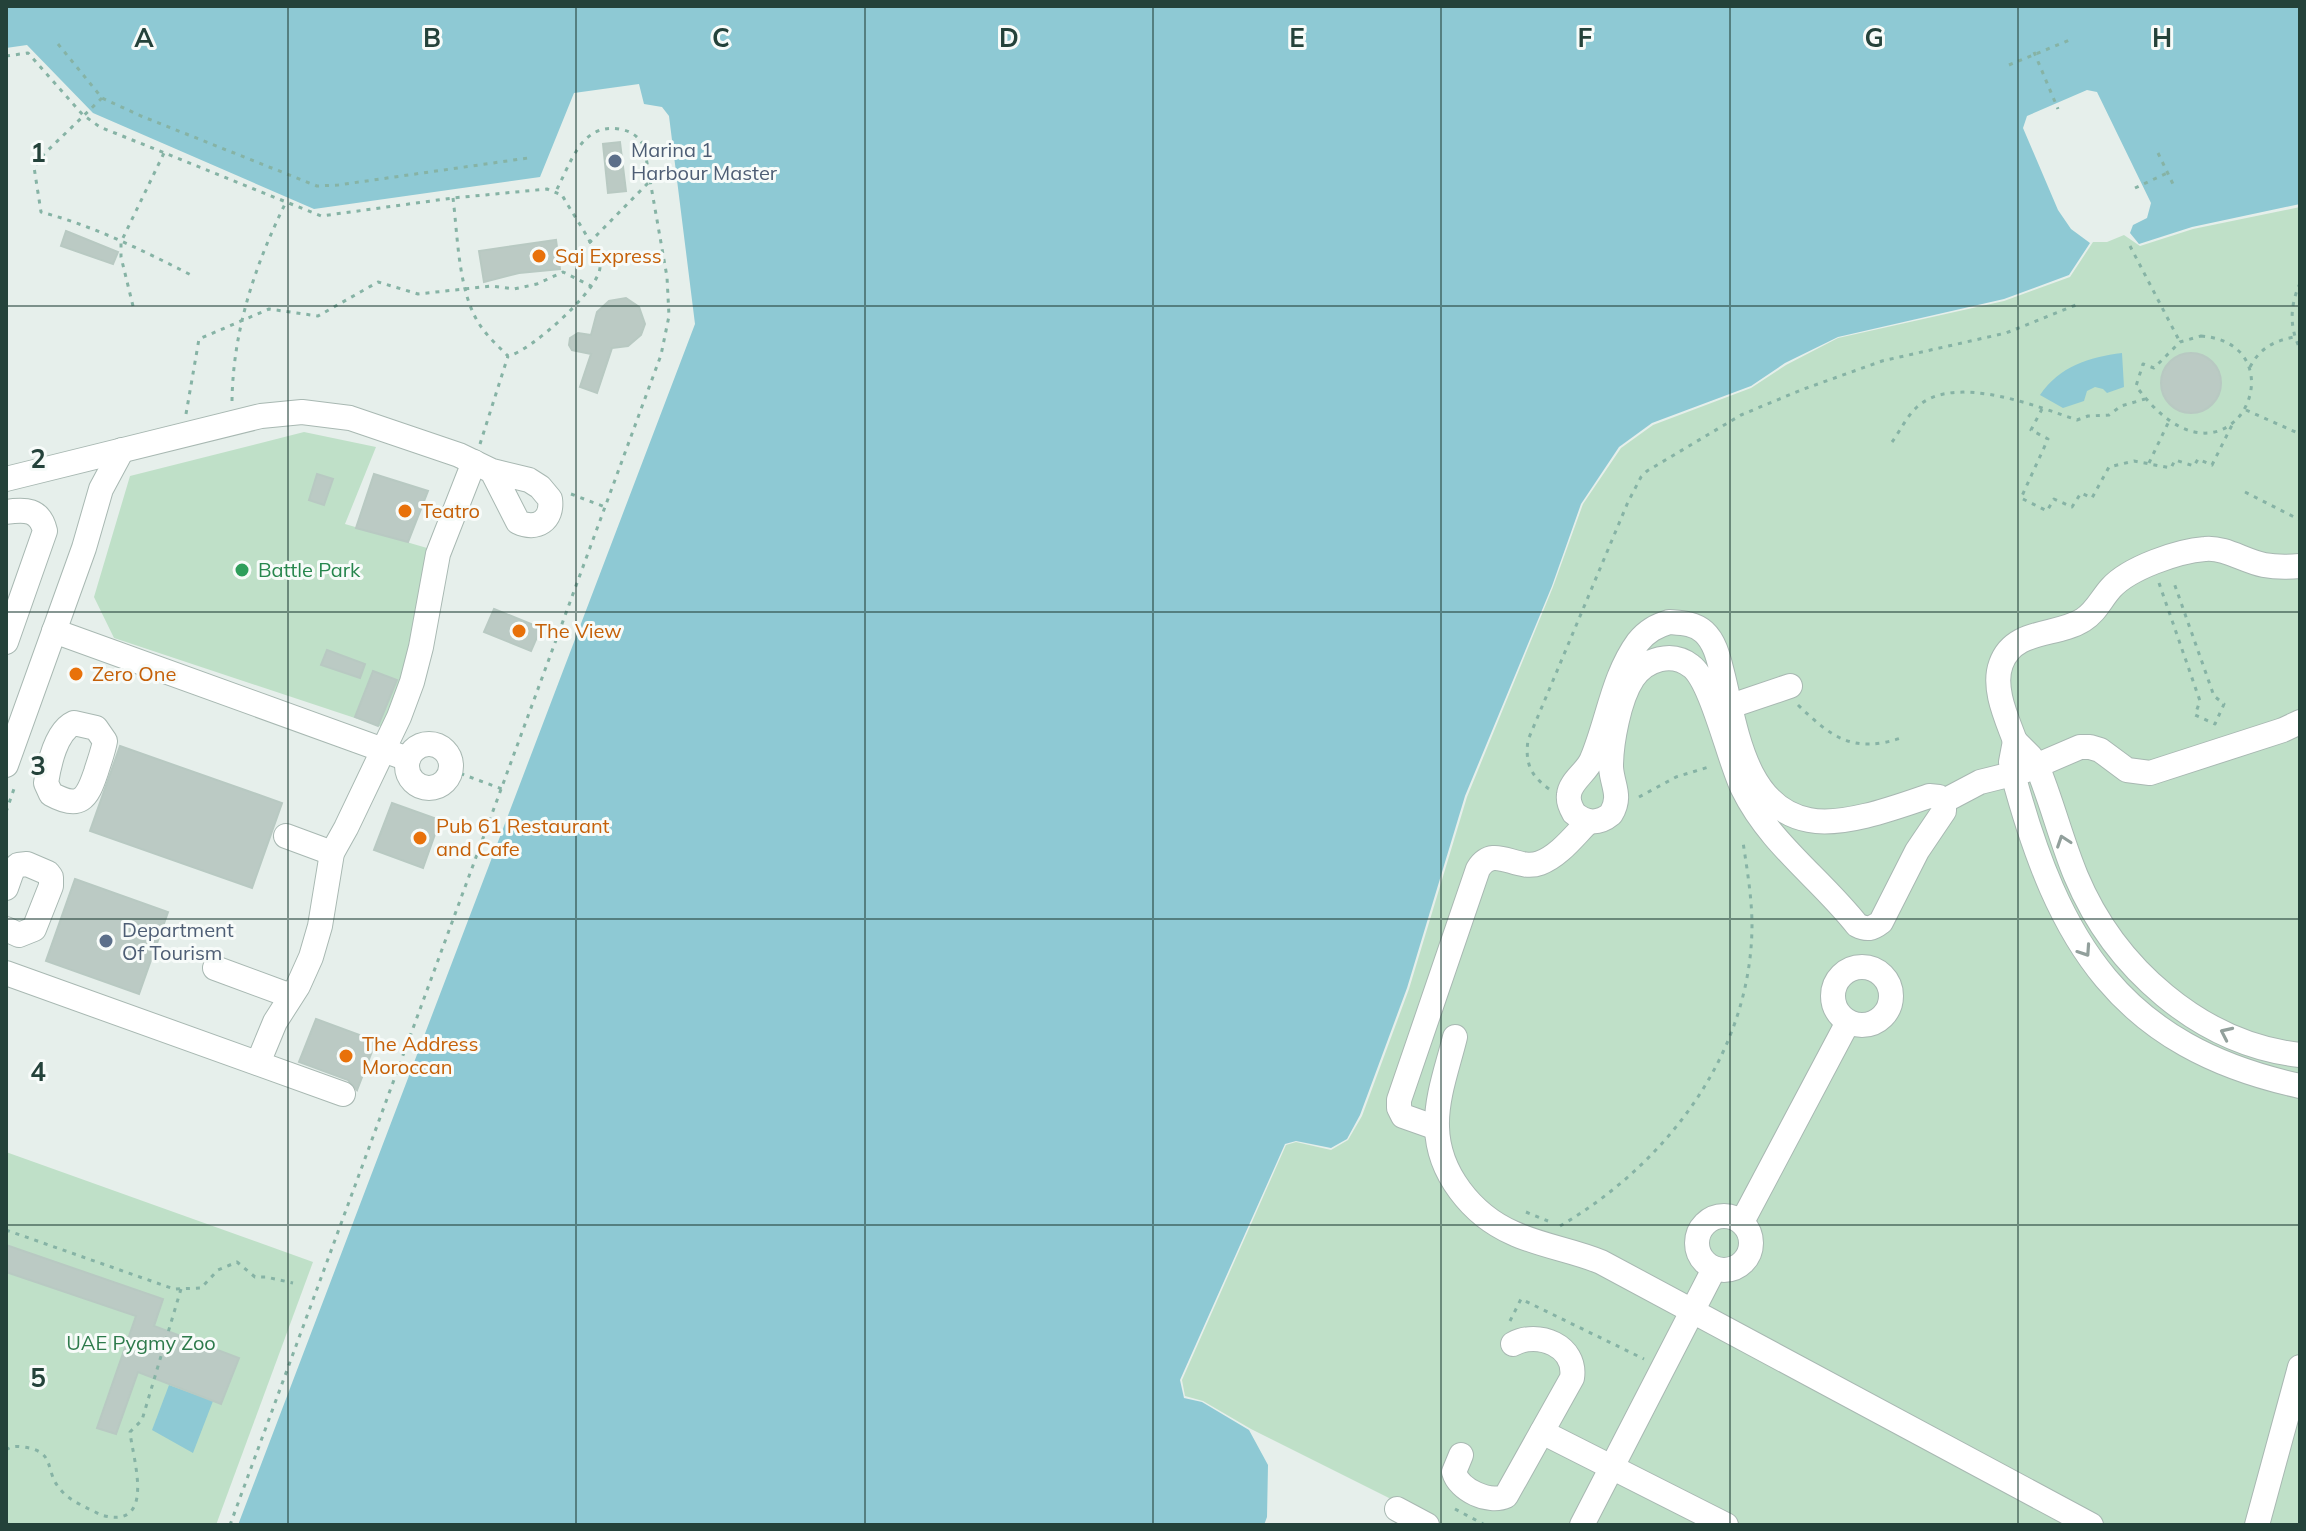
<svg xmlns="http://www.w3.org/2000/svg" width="2306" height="1531" viewBox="0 0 2306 1531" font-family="Mulish,sans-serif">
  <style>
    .green { fill: #bfe0c8 }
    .water { fill: #8ec9d4 }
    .building { fill: #bbcac4; stroke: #b8c9c2; stroke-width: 2 }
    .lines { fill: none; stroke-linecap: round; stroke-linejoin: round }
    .minor-casing { stroke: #a8b8b2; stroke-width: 26 }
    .path { stroke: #86b3a5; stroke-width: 3; stroke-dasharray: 4 6; stroke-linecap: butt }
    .minor { stroke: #fff; stroke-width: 24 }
    .oneway { stroke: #92a09c }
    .grid { fill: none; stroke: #24423a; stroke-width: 2; stroke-opacity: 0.55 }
    .service-dot { fill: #5c6f8a; stroke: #f7fbf9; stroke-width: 3 }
    .food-dot { fill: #e8710a; stroke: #f7fbf9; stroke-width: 3 }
    .leisure-dot { fill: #2e9e5b; stroke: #f7fbf9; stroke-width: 3 }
    .labels { text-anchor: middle; stroke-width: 6; stroke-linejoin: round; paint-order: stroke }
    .service-label { font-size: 20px; fill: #4e5e75; stroke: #f7fbf9; text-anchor: start }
    .food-label { font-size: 20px; fill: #c56008; stroke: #f7fbf9; text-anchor: start }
    .leisure-label { font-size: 20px; fill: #27864d; stroke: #f7fbf9; text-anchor: start }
    .park-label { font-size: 20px; fill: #2d7a4b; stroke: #f7fbf9 }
    .grid-label { font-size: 26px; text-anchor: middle; font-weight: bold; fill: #24423a; stroke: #f7fbf9; stroke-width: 6; stroke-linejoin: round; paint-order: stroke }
  </style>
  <rect width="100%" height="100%" fill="#e6efeb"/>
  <!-- green -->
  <g class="green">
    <polygon points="2300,207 2300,1525 1443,1525 1251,1429 1203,1401 1185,1396 1182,1380 1286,1145 1296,1142 1331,1150 1348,1140 1362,1116 1409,989 1467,797 1553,587 1583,504 1621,448 1653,425 1751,388 1786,365 1838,338 2004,301 2070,277 2093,242 2107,242 2124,235 2140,246 2193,229"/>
    <polygon points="304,432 376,447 345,524 427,548 428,569 388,729 114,638 94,597 130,476"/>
    <polygon points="6,1152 313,1262 216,1525 6,1525"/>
  </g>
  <!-- water -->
  <g class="water">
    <polygon points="6,6 2300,6 2300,204 2192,227 2139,244 2130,233 2133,225 2147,218 2151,203 2097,92 2087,90 2027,116 2023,128 2058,210 2071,229 2090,243 2069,275 2004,299 1838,337 1785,363 1751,386 1652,423 1619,447 1581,504 1552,586 1465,796 1407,988 1360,1115 1347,1139 1331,1148 1296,1141 1285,1144 1180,1380 1184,1398 1202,1402 1249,1430 1268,1465 1267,1517 1264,1525 238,1525 695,324 669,116 662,107 644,104 639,84 574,93 540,177 314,209 93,113 27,45 6,48"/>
    <path d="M2122,353L2124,387L2107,393L2103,389L2095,387L2087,391L2084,401L2063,408L2040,395C2060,366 2089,357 2122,353Z"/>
    <polygon points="169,1385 213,1401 193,1453 152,1430"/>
  </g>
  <!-- building -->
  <g class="building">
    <polygon points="620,142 626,191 608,193 603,144"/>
    <polygon points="66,231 118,252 113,264 61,246"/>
    <polygon points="556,240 560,269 519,273 484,282 479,251"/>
    <polygon points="626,298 639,307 645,324 641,335 628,346 612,348 597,393 580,387 591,354 572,350 569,345 570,338 578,333 591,335 597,312 609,301"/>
    <circle cx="2191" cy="383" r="30"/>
    <polygon points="317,474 333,479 324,505 309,500"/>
    <polygon points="374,474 428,491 408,542 356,528"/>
    <polygon points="494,609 541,628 531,651 484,632"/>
    <polygon points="327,650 365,664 360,678 321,665"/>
    <polygon points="373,671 397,680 378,726 355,717"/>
    <polygon points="120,746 282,803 252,888 90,831"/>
    <polygon points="392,803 440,820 423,868 374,850"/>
    <polygon points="75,879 168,912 139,994 46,961"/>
    <polygon points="316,1019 376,1041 357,1090 348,1080 299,1062"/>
    <polygon points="6,1245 163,1299 154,1326 239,1358 221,1404 138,1372 116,1434 97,1428 136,1316 6,1272"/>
  </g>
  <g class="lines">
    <defs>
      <g id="minor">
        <path d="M6,479L261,416L302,412L350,418L459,455L492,471L529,480L540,487L550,499C553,520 537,531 518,522L492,471"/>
        <path d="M6,512C25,509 40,509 45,531L6,642"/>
        <path d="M1669,622C1681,623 1694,623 1704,632C1716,643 1719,661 1723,676C1736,729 1745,808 1809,820C1843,827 1897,807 1929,796L1939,797L1944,801V811L1917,851L1881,922C1872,929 1867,930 1857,925C1820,878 1770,844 1743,789C1729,761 1712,681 1691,666C1672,651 1646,659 1633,678C1619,699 1611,743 1611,767C1612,785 1622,796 1611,814C1599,824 1586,824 1574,813C1571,808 1568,801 1569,795C1570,781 1587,772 1592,759C1608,721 1613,676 1638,642C1647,631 1656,626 1669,622Z"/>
        <polyline points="54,631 408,759"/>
        <polyline points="1716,711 1790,686"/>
        <path d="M74,723L96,728L105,741C103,752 99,762 96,772C87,799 80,810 51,794L46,783C49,764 56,731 74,723Z"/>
        <path d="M2015,741C2007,719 1992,688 2001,664C2014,628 2056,637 2083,620C2096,612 2101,599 2111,588C2129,568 2178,551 2205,549C2225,547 2244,561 2264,565C2275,567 2288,567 2300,566"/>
        <circle cx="429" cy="766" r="22"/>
        <polyline points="6,765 84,548 101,489 122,450"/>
        <polyline points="1944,801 1980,782 2024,771 2080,747 2090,747 2100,750 2127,770 2150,773 2283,730 2300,722"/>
        <polyline points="286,836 332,853"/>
        <polyline points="6,888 12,871 18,865 27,864 48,873 51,877 51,886 34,929 19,935 6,929"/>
        <circle cx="1862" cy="996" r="29"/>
        <polyline points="215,968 291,996"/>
        <polyline points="6,973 343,1094"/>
        <path d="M1455,1037C1448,1066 1436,1097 1437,1127C1438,1173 1472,1215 1513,1233C1541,1246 1572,1250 1601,1262L2091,1525"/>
        <path d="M2300,1055C2200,1044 2114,967 2076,876C2061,840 2052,802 2037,766L2030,756L2015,741L2011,762L2013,774C2058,942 2120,1047 2300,1086"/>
        <polyline points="258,1063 275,1022 298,986 311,957 320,926 332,853 346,828 399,717 412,682 421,647 438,554 474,462"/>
        <path d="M1437,1128L1403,1116L1399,1108V1100L1478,869C1494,843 1516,872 1540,863C1559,856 1574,836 1588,822"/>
        <circle cx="1724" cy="1243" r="27"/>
        <polyline points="1742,1222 1848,1022"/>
        <polyline points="1542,1432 1726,1525"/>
        <path d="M1461,1455L1454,1472C1459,1490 1489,1504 1506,1496L1572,1378C1577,1346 1538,1330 1513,1344"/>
        <polyline points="1397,1509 1427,1525"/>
        <polyline points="1582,1525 1714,1269"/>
        <polyline points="2257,1525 2300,1367"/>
      </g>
    </defs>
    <!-- minor casing -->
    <use href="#minor" class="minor-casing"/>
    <!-- path -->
    <g class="path">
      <polyline points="58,44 102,98 141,116 317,186 338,185 528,158"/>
      <polyline points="2034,52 2058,109"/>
      <path d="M6,56L28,53L83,115L100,127L321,216L453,198L547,189L562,195C570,210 599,251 600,267C600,289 530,352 508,356"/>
      <polyline points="2009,65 2072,39"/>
      <path d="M102,98L44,154L34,167L41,212C94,226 144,251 193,276"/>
      <polyline points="2158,153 2173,184"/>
      <polyline points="2135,188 2167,173"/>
      <path d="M453,198C458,237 458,296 482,328C489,338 499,347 508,356"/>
      <polyline points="589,243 651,180"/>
      <polyline points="2130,246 2180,342"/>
      <path d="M2300,283C2290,306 2289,326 2300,349"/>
      <polyline points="133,306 121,257 121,242 164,153"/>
      <path d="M2201,336C2306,344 2229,513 2136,386L2143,364L2154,368L2180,342Z"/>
      <path d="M2250,367C2260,348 2274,341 2294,337"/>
      <path d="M232,401C233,330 255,265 286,202"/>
      <polyline points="2042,409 2031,430 2048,439 2021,498 2047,511 2054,499 2072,507 2081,493 2092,498 2109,467 2134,461 2171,468 2175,460 2194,466 2198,459 2212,465 2232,425"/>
      <polyline points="2246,410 2300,434"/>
      <polyline points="186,414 199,339 269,309 318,316 378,282 418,294 491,286 514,289 537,284 563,272 591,286"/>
      <path d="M1892,442C1900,431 1907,416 1917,407C1954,373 2036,406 2077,420L2088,416L2109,415L2121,406L2145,399"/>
      <polyline points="480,444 508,356"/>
      <polyline points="2149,463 2169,421"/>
      <polyline points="2245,492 2300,520"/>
      <polyline points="571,494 605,507"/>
      <polyline points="2159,583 2200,701 2195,715 2215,724 2224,704 2214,696 2173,580"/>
      <path d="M1798,705C1831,737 1853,754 1901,738"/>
      <polyline points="451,770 502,789"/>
      <path d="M1549,789C1530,775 1525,763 1528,740L1628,502L1641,477L1647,471L1741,415L1801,390L1882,361L2006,333L2076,305"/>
      <polyline points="1639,797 1676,777 1712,766"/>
      <polyline points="6,812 15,786"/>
      <polyline points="1526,1212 1548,1221"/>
      <path d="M1560,1226C1666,1164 1751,1054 1752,926C1752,898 1747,869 1743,842"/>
      <polyline points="6,1230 174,1289 201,1288 218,1270 237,1262 255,1277 266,1277 293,1283"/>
      <polyline points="1510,1321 1521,1299 1644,1359"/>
      <path d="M6,1450C12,1446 16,1446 23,1447C57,1451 44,1471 60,1489C69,1501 88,1508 101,1515C157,1531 133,1460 130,1432L142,1420L181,1289"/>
      <polyline points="1455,1509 1485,1525"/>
      <path d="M230,1525L661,355L669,316L667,277L644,146C638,136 631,131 619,129C581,123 571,163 556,191"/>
    </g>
    <!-- minor -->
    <use href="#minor" class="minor"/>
  </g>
  <!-- one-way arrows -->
  <defs><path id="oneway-chevron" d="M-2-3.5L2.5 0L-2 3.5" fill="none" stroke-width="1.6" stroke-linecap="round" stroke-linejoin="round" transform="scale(2)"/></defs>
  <g class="oneway">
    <use href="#oneway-chevron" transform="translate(2063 841) rotate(-109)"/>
    <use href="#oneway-chevron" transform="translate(2085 951) rotate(56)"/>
    <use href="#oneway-chevron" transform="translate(2226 1033) rotate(-155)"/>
  </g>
  <!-- grid -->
  <path class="grid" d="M288,6V1525M576,6V1525M865,6V1525M1153,6V1525M1441,6V1525M1730,6V1525M2018,6V1525M6,306H2300M6,612H2300M6,919H2300M6,1225H2300"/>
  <!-- markers -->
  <g class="service-dot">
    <circle cx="615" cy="161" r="8"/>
    <circle cx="106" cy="941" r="8"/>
  </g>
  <g class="food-dot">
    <circle cx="539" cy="256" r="8"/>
    <circle cx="405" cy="511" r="8"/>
    <circle cx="519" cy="631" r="8"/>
    <circle cx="76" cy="674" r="8"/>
    <circle cx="420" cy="838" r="8"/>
    <circle cx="346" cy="1056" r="8"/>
  </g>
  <circle class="leisure-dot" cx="242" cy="570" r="8"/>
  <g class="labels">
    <!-- service labels -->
    <g class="service-label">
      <text x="631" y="157">Marina 1<tspan x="631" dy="23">Harbour Master</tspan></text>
      <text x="122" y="937">Department<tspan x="122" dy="23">Of Tourism</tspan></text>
    </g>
    <!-- food labels -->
    <g class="food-label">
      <text x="555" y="263">Saj Express</text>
      <text x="421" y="518">Teatro</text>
      <text x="535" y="638">The View</text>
      <text x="92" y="681">Zero One</text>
      <text x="436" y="833">Pub 61 Restaurant<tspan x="436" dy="23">and Cafe</tspan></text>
      <text x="362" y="1051">The Address<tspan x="362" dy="23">Moroccan</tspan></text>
    </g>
    <!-- leisure labels -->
    <g class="leisure-label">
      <text x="258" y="577">Battle Park</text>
    </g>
    <!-- park labels -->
    <g class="park-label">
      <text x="141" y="1350">UAE Pygmy Zoo</text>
    </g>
  </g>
  <g class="grid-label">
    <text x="144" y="47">A</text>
    <text x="432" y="47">B</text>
    <text x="721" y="47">C</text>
    <text x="1009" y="47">D</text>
    <text x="1297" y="47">E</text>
    <text x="1585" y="47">F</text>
    <text x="1874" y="47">G</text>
    <text x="2162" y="47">H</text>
    <text x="38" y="162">1</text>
    <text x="38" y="468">2</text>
    <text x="38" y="775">3</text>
    <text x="38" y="1081">4</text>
    <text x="38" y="1387">5</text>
  </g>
  <!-- border -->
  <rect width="2306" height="1531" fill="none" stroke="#24423a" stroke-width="16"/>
</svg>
